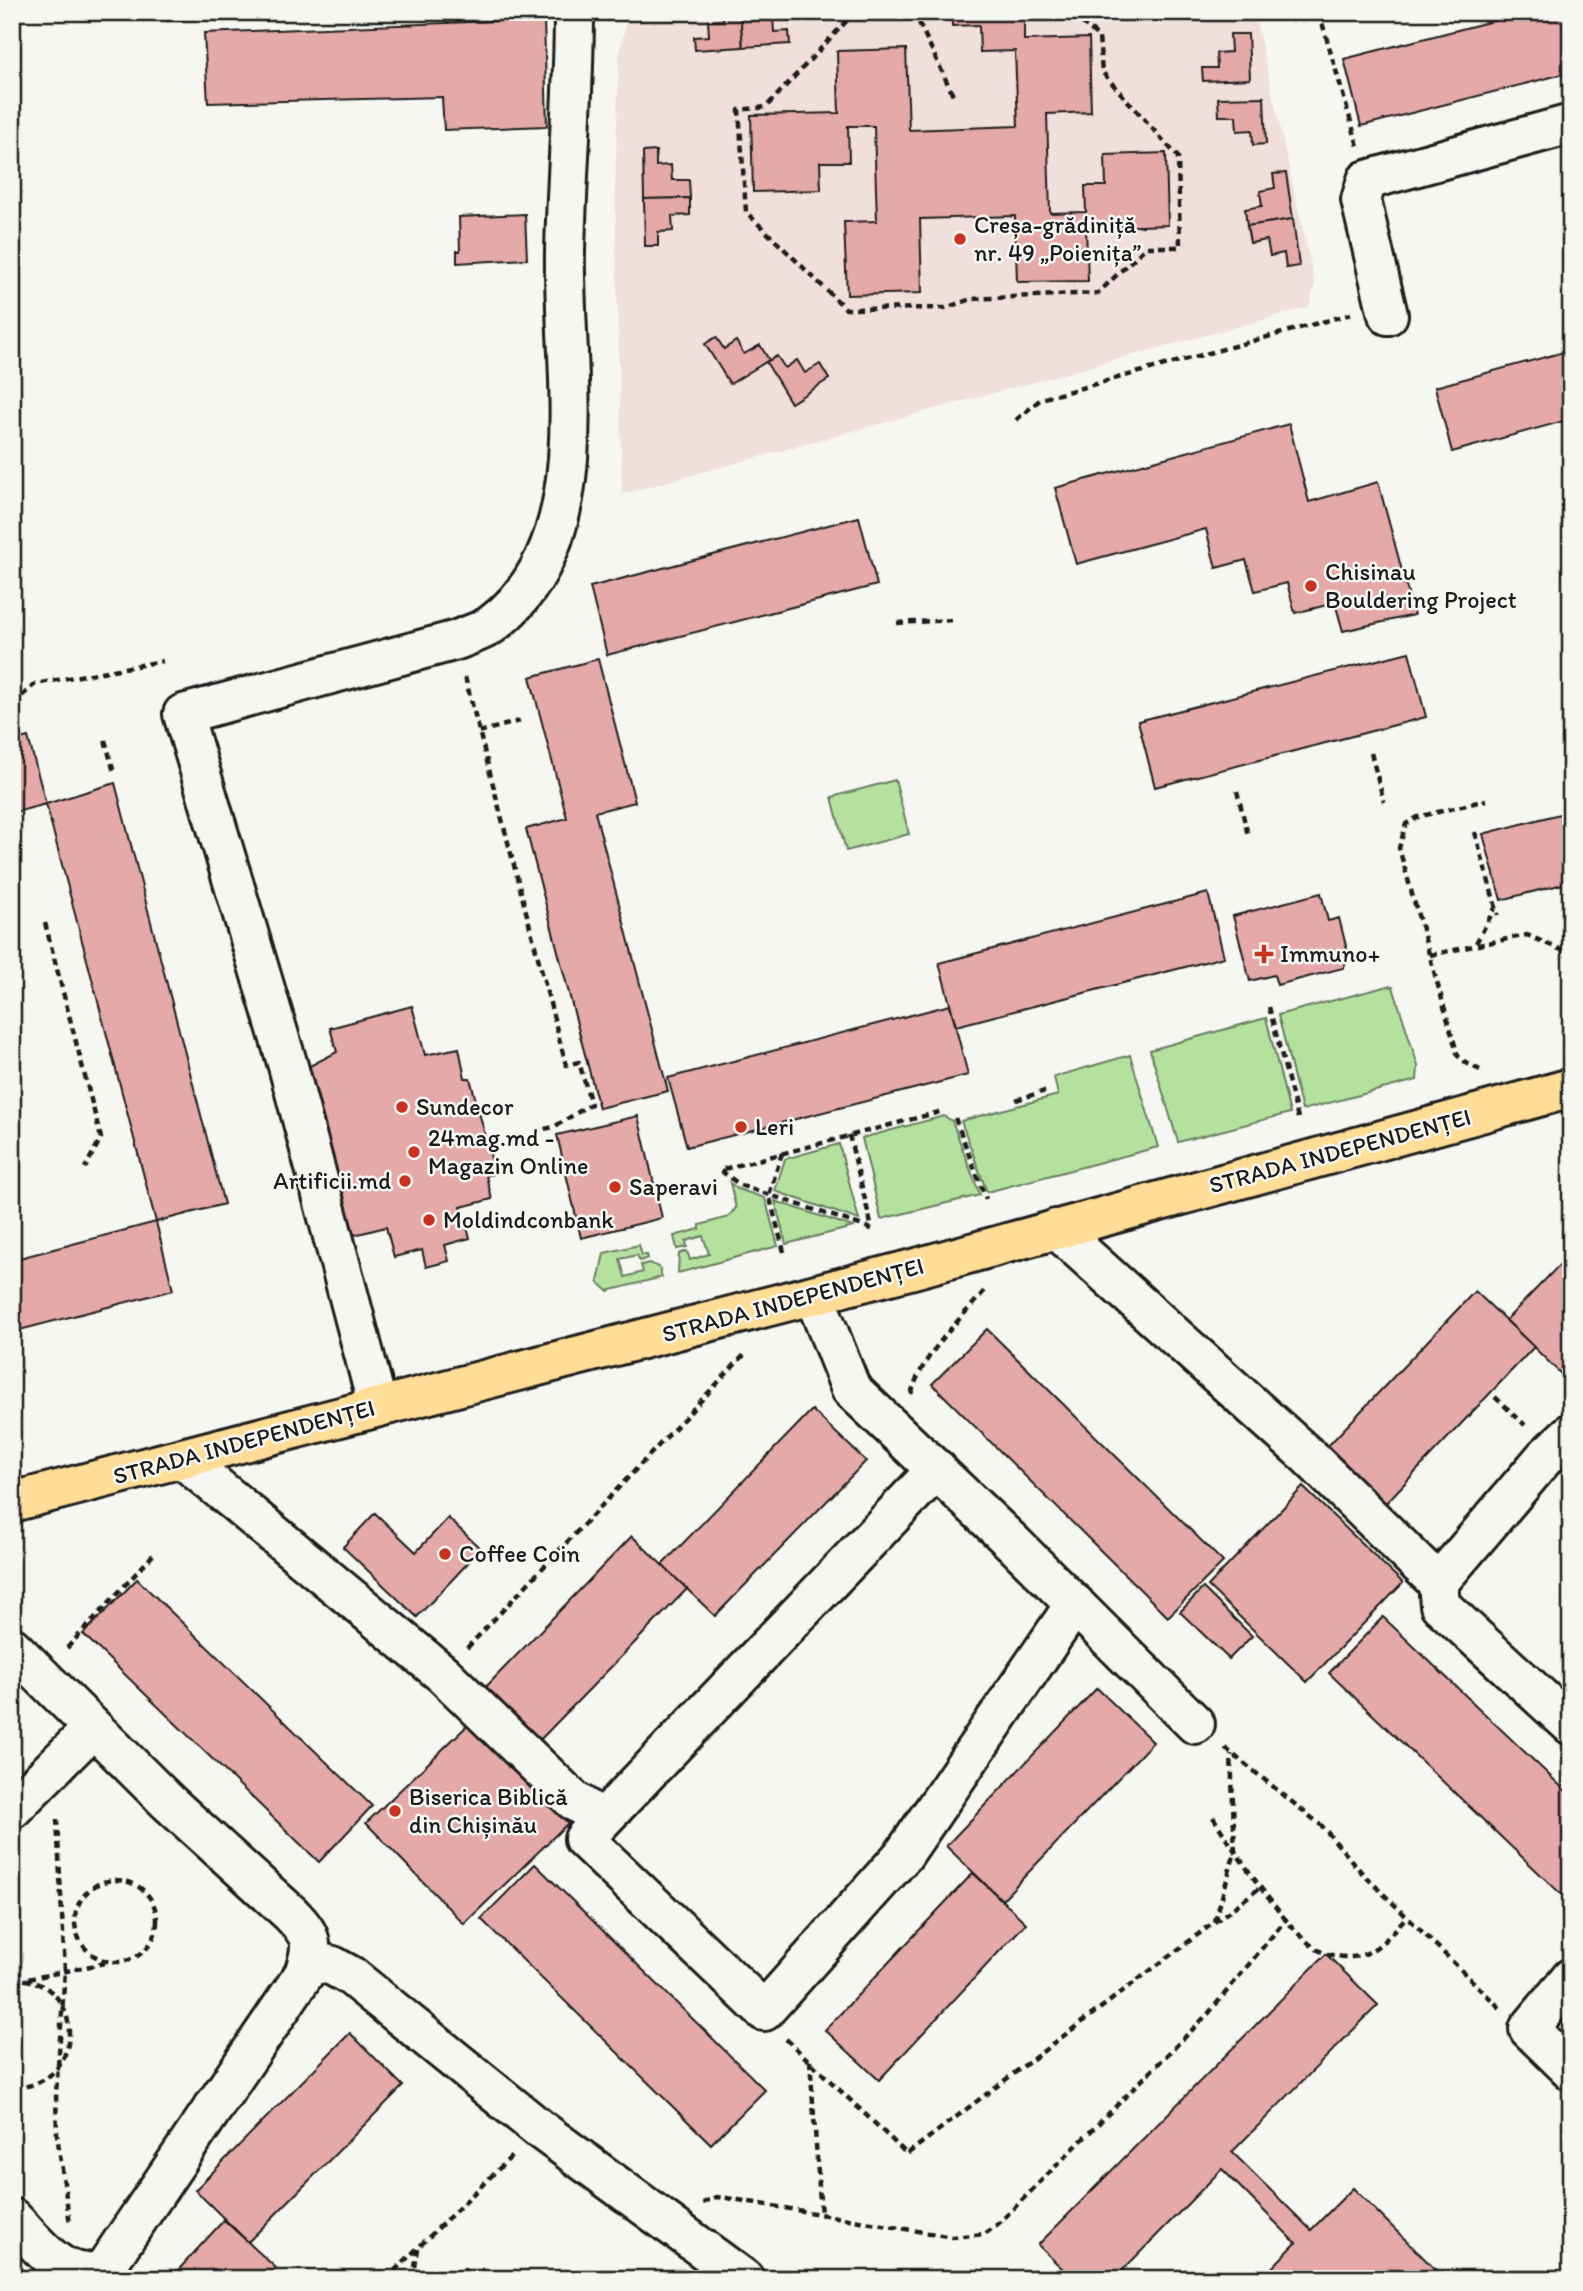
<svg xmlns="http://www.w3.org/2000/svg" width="1583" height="2291" viewBox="0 0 1583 2291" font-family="Itim,sans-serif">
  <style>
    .built { fill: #f1dfdc }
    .green { fill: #b5e19f; stroke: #687e5e; stroke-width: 2 }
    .building { fill: #e5aaa7; stroke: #1c1c1c; stroke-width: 2 }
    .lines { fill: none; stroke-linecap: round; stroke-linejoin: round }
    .minor-casing { stroke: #1c1c1c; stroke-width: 44 }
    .major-casing { stroke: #1c1c1c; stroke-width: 44 }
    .path { stroke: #1c1c1c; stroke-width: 4.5; stroke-dasharray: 7 5; stroke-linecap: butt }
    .minor { stroke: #f6f6f2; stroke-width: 38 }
    .major { stroke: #ffdd96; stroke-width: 38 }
    .poi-dot { fill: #c8321e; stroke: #f6f6f2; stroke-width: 2.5 }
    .labels { text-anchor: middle; stroke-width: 5; stroke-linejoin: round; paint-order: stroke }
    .poi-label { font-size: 24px; fill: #1c1c1c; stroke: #f6f6f2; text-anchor: start }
    .street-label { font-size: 24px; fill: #1c1c1c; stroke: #f6f6f2 }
  </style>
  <rect width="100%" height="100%" fill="#f6f6f2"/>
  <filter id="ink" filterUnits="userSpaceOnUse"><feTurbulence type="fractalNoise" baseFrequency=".0143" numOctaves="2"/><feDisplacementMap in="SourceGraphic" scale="14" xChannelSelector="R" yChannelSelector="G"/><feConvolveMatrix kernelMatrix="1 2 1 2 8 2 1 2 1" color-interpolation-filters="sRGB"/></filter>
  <g filter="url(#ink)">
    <!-- built -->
    <polygon class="built" points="628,12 1254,12 1315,284 1309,307 622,494 615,194 619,56"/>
    <!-- green -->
    <g class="green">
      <polygon points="895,780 909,834 846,851 832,797"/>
      <polygon points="1388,986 1393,987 1418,1066 1417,1080 1302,1110 1278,1015"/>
      <polygon points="1266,1018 1290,1113 1178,1142 1150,1050"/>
      <polygon points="1130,1055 1158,1147 987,1192 961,1121 1058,1095 1054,1077"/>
      <polygon points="944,1116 952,1121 980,1195 881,1219 862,1138"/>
      <polygon points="839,1144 859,1220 775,1191 785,1159"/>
      <polygon points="730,1183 738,1189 765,1198 778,1246 678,1273 679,1254 687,1251 690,1260 709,1254 703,1236 686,1241 687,1247 677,1249 674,1236 700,1229 700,1225 728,1217 736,1208"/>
      <polygon points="775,1201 853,1227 786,1244"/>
      <polygon points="639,1245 642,1255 647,1255 648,1258 640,1261 637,1255 620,1259 625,1277 643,1272 641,1265 649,1263 659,1267 662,1277 608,1291 598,1282 604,1253"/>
    </g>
    <!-- building -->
    <g class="building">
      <polygon points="166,12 242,12 242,15 167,21"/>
      <polygon points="723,12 740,12 743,47 695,50 694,37 709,36 708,21 723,20"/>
      <polygon points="740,12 758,12 758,18 773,17 774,32 789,31 790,44 743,47"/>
      <polygon points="952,12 1024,12 1024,40 1089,38 1091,112 1047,114 1050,213 1086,212 1085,186 1106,186 1105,155 1166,153 1168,225 1086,228 1088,281 1017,282 1015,216 920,219 922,293 847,295 844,222 877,221 874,126 848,126 849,162 820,162 821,190 753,192 751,115 839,113 837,51 906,49 909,130 1018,126 1015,51 980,52 979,25 952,26"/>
      <polygon points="1528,12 1571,12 1571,72 1361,126 1344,59"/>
      <polygon points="544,19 547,126 444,130 442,97 208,103 204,33"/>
      <polygon points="1230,34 1248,34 1250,79 1203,81 1202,68 1217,68 1216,53 1231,52"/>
      <polygon points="1264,97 1266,144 1253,145 1252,130 1237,131 1236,116 1219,116 1218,98"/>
      <polygon points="656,151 656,166 671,165 672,180 689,180 690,198 644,199 643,152"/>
      <polygon points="1286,173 1293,219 1247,226 1245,209 1262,206 1260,191 1275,188 1273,174"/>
      <polygon points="690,198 690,215 672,216 673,231 658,232 658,246 645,246 644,199"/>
      <polygon points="525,214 527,259 457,263 457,251 460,251 459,217"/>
      <polygon points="1293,219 1299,266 1286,268 1284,253 1270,256 1267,240 1250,243 1247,226"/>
      <polygon points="716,337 724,349 736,341 744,354 760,345 769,360 730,384 705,344"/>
      <polygon points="1571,350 1571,419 1452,452 1435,387"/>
      <polygon points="777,356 785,368 797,360 805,373 820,364 829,379 791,403 766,362"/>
      <polygon points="1289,424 1309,502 1378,482 1414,615 1343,631 1335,603 1295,613 1287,583 1255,591 1246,560 1216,568 1206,529 1076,564 1055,488"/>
      <polygon points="859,517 877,585 607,655 590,587"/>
      <polygon points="1409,652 1426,717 1155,787 1138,721"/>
      <polygon points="598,659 635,802 595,812 668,1091 599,1108 526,829 567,818 530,677"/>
      <polygon points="28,737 46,804 12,813 12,741"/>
      <polygon points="115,783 224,1204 156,1222 46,804"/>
      <polygon points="1571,811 1571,882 1501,900 1483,834"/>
      <polygon points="1208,893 1224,957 956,1026 939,963"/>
      <polygon points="1321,893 1328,921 1339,918 1349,958 1343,968 1277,985 1274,975 1250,981 1233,916"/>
      <polygon points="950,1005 968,1075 687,1147 668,1078"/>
      <polygon points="412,1006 425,1055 459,1048 465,1078 470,1078 495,1173 486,1176 492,1199 461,1207 470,1238 445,1245 449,1261 426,1267 422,1250 394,1257 386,1227 354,1235 323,1179 296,1073 337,1052 330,1028"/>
      <polygon points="638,1116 662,1218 581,1238 557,1135"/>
      <polygon points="156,1222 173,1290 12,1332 12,1260"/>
      <polygon points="1571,1253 1571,1367 1562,1375 1506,1320"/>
      <polygon points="1475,1291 1534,1347 1385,1504 1326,1448"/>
      <polygon points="987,1329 1223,1562 1168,1617 932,1384"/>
      <polygon points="812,1410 866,1461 715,1616 662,1565"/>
      <polygon points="1303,1487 1403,1583 1307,1682 1208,1586"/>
      <polygon points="375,1513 416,1552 448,1518 481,1549 417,1617 343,1547"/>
      <polygon points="632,1536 687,1589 534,1746 480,1693"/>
      <polygon points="137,1579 372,1806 319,1862 83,1634"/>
      <polygon points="1203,1588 1252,1636 1229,1659 1180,1612"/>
      <polygon points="1383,1617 1571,1796 1571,1889 1563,1896 1329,1673"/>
      <polygon points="1097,1688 1153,1742 1002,1900 946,1846"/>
      <polygon points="471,1722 568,1823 464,1924 366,1823"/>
      <polygon points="535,1864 765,2090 711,2144 481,1919"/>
      <polygon points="973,1873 1026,1923 879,2080 825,2030"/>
      <polygon points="1326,1954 1378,2005 1232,2152 1311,2230 1353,2188 1445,2279 1261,2279 1296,2243 1222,2169 1114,2279 1073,2279 1038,2245"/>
      <polygon points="350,2033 403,2086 248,2242 195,2190"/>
      <polygon points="224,2220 276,2268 265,2279 170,2279"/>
      <polygon points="464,2268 474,2277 482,2269 492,2279 453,2279"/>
    </g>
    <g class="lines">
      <defs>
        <g id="minor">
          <polyline points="1388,315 1361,200 1367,180 1571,124"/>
          <polyline points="1056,1229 1308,1456 1438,1583"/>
          <polyline points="814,1295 851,1389 1014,1544 1195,1724"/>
          <path d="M378,1407L288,1066L183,714L457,640C468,635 481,632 491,625C602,543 562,369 565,251C567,171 574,92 574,12"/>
          <polyline points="1571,1433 1545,1457 1438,1583 1440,1605 1571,1725"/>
          <polyline points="183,1459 443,1674 573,1800 602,1819"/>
          <polyline points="937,1469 584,1839 764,2011 904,1854 1075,1604"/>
          <path d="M12,1647L168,1802L291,1914C313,1937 314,1943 304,1974L104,2269C65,2286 37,2243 12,2218"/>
          <polyline points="12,1809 93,1728"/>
          <polyline points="309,1960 333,1966 351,1976 541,2130 744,2279"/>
          <polyline points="1571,1978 1529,2029 1571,2070"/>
        </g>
        <polyline id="major" points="12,1502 913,1269 1571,1088"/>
      </defs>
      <!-- minor casing -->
      <use href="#minor" class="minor-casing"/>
      <!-- major casing -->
      <use href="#major" class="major-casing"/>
      <!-- path -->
      <g class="path">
        <polyline points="855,12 766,107 739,110 746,212 846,309 945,308 971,299 1098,293 1146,247 1180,247 1178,157 1102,72 1099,37 1070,12"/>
        <polyline points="914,12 954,97"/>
        <polyline points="1319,12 1358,146"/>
        <polyline points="1016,420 1041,399 1351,314"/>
        <polyline points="897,623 952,620"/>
        <polyline points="465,677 566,1065 579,1062 591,1104 554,1127 539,1130"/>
        <polyline points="13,704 35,684 163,661"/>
        <polyline points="479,732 520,721"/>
        <polyline points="105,740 114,772"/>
        <polyline points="1371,753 1384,802"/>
        <polyline points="1237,791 1248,835"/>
        <polyline points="1475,832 1498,915"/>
        <polyline points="45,923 101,1138 85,1168"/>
        <polyline points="1476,943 1495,908"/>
        <polyline points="1430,955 1527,935 1566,952 1571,969"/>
        <polyline points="1269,1007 1298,1118"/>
        <polyline points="1480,1070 1468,1064 1458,1056 1399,848 1406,824 1418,817 1486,800"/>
        <polyline points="1016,1100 1045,1091"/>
        <polyline points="955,1118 986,1199"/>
        <polyline points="849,1135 872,1228"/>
        <polyline points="782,1153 769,1195 784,1252"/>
        <polyline points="872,1229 740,1185 720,1170 943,1111"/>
        <path d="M911,1394C924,1352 959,1321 987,1288"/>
        <polyline points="1495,1397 1525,1425"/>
        <polyline points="12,1441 22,1449"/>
        <polyline points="67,1648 153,1555"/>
        <polyline points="467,1648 745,1354"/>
        <polyline points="1225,1748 1322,1826 1363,1874 1500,2008"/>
        <path d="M1213,1817C1233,1849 1289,1935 1320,1951C1333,1957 1354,1960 1367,1953C1383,1945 1395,1930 1406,1917"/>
        <polyline points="57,1819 65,1971 56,2093 57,2135 70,2224"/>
        <circle cx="116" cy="1921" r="41"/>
        <polyline points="1215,1921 1235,1852 1231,1754"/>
        <path d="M12,1979C90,1978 86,2090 12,2087"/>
        <polyline points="28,1979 105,1963"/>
        <polyline points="786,2039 907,2154 1261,1887"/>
        <polyline points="810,2060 821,2215"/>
        <polyline points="703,2203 716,2197 727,2198 952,2237 985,2234 999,2223 1208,2014 1287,1918"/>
        <polyline points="386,2279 514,2154"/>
        <polyline points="413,2279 418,2249"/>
      </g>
      <!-- minor -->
      <use href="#minor" class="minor"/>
      <!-- major -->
      <use href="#major" class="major"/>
    </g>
  </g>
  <!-- markers -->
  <g class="poi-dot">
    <circle cx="960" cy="239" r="7"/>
    <circle cx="1311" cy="586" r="7"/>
    <path d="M1260.5 943.5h7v7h7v7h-7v7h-7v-7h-7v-7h7z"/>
    <circle cx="402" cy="1107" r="7"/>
    <circle cx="741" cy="1127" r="7"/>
    <circle cx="414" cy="1152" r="7"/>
    <circle cx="405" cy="1181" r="7"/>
    <circle cx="615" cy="1187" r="7"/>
    <circle cx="429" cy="1220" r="7"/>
    <circle cx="445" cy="1554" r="7"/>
    <circle cx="395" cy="1811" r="7"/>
  </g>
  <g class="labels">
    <!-- poi labels -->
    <g class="poi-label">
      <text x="974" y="233">Creșa-grădiniță<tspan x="974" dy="28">nr. 49 „Poienița”</tspan></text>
      <text x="1325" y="580">Chisinau<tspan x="1325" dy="28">Bouldering Project</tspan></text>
      <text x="1280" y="962">Immuno+</text>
      <text x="416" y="1115">Sundecor</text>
      <text x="755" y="1135">Leri</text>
      <text x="428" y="1146">24mag.md -<tspan x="428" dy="28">Magazin Online</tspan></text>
      <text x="391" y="1189" text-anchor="end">Artificii.md</text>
      <text x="629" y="1195">Saperavi</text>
      <text x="443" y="1228">Moldindconbank</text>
      <text x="459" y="1562">Coffee Coin</text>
      <text x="409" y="1805">Biserica Biblică<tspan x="409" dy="28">din Chișinău</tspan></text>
    </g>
    <!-- street labels -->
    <g class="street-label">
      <text transform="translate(1340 1151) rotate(-15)" y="8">STRADA INDEPENDENȚEI</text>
      <text transform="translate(793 1300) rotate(-15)" y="8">STRADA INDEPENDENȚEI</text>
      <text transform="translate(244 1442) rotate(-15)" y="8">STRADA INDEPENDENȚEI</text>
    </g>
  </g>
  <!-- margin -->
  <rect width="1583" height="2291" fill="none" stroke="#f6f6f2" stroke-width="42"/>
  <rect x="21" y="21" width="1541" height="2249" fill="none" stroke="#1c1c1c" stroke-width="2.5" filter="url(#ink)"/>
</svg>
